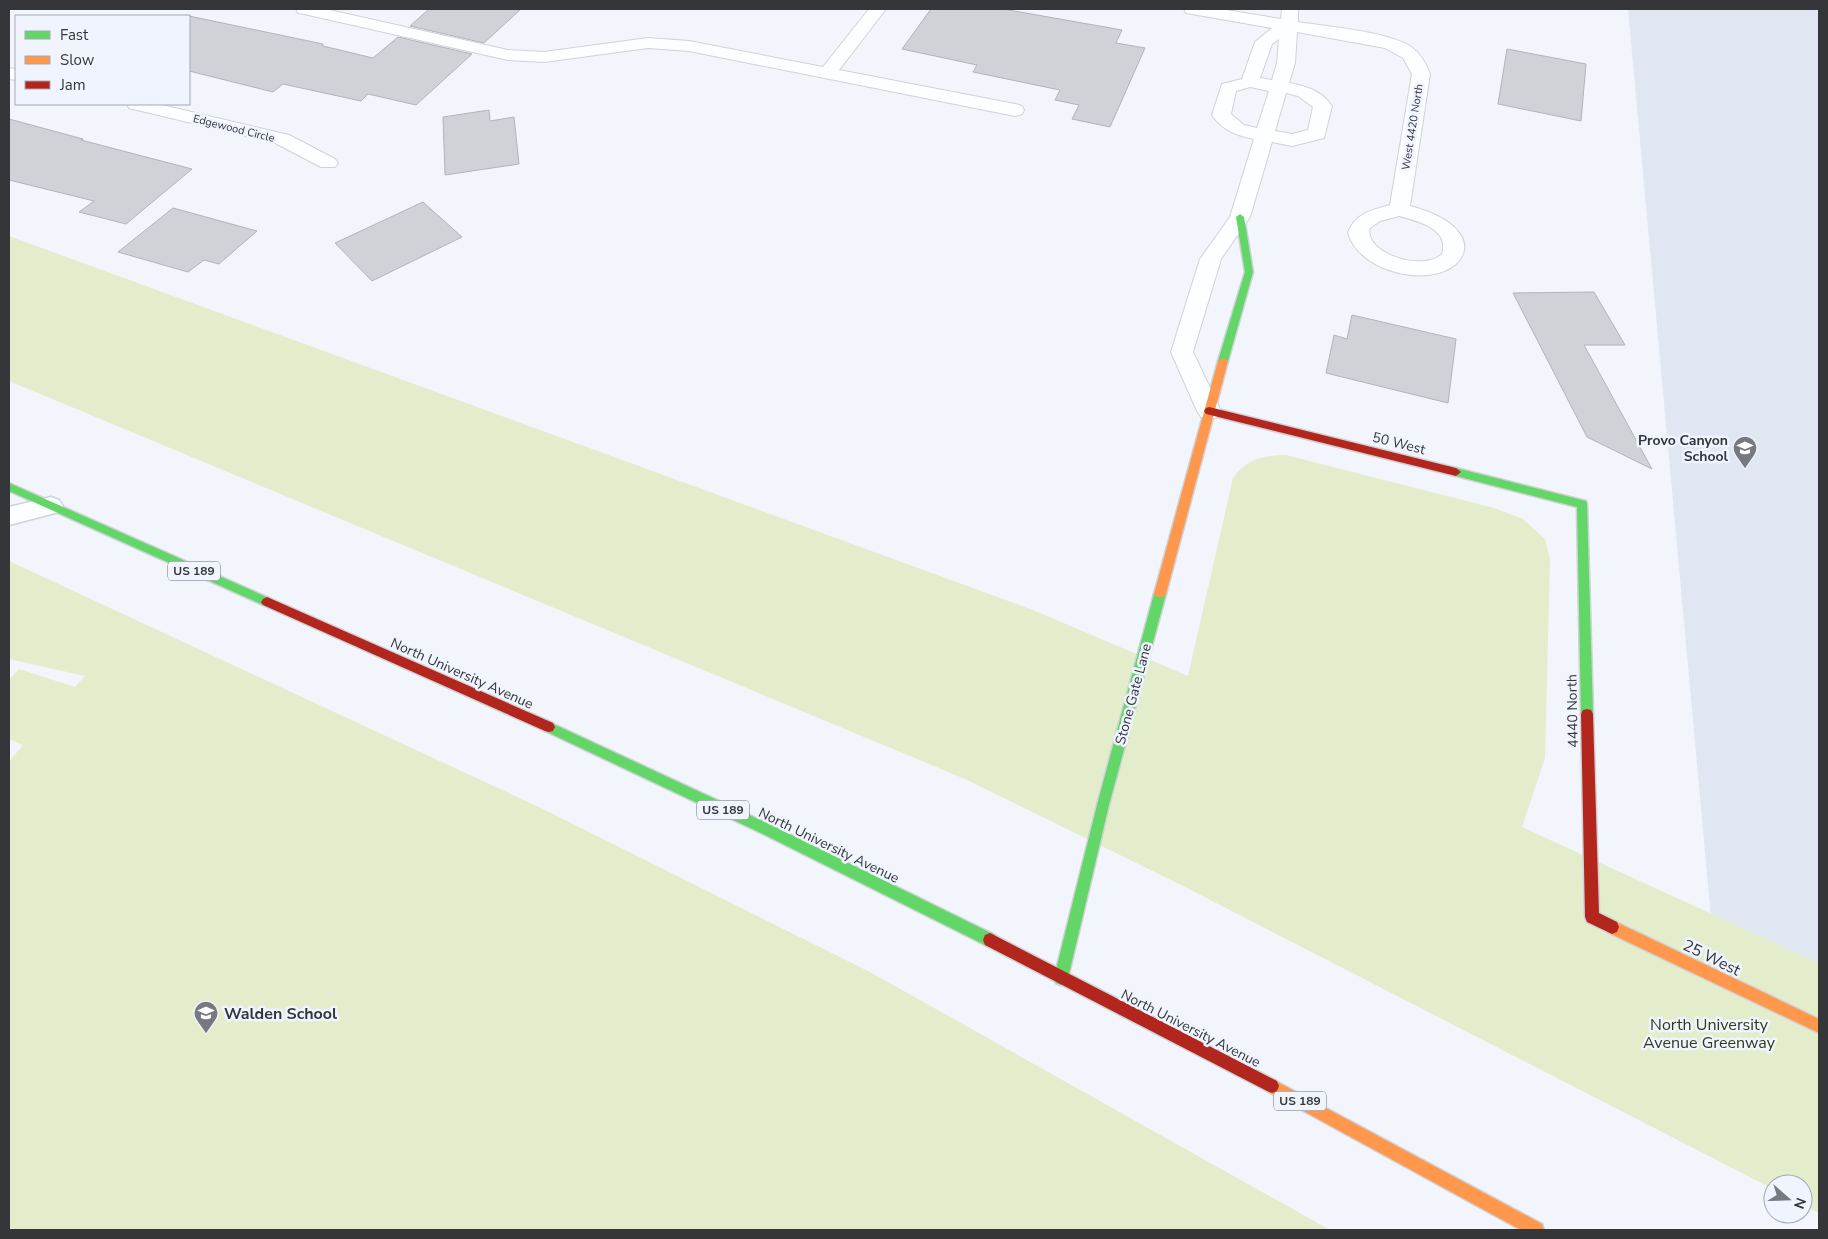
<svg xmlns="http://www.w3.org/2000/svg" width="1828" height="1239" viewBox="0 0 1828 1239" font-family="'Nunito Sans',sans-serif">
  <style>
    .built { fill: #e1e7f2 }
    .green { fill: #e3edcc }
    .building { fill: #d0d2d7; stroke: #b2b4b9 }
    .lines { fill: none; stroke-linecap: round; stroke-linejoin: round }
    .lane-casing { stroke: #cfd2d6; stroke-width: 3 }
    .street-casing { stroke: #cfd2d6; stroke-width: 2 }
    .fast-casing { stroke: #cfd2d6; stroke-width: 3 }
    .slow-casing { stroke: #cfd2d6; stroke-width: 3 }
    .jam-casing { stroke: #cfd2d6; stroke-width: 3 }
    .lane { fill: #fdfeff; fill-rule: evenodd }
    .street { fill: #fdfeff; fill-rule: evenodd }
    .fast { fill: #63d668; fill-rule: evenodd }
    .slow { fill: #ff974d; fill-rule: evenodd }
    .jam { fill: #b3261e; fill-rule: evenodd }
    .labels { text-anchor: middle; stroke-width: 5; stroke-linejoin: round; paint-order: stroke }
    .far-street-label { font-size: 11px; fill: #34363a; stroke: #eff4ff }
    .shield { fill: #eff4ff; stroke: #6c6f75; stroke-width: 1 }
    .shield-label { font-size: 12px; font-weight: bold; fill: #34363a }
    .poi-label { font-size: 14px; font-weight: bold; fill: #34363a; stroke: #eff4ff; text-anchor: end }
    .street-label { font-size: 14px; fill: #34363a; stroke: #eff4ff }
    .near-street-label { font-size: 16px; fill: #34363a; stroke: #eff4ff }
    .near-poi-label { font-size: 16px; font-weight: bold; fill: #34363a; stroke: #eff4ff; text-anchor: start }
    .near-park-label { font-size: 16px; fill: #313815; stroke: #eff4ff }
  </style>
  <rect width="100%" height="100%" fill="#f2f5fc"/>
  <!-- built -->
  <polygon class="built" points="1628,9 1819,9 1819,979 1712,929"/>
  <!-- green -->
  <g class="green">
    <path d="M9,236L1033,610L1188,676L1233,478C1246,459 1264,455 1286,455L1494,508L1523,519L1545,539L1550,559L1545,758L1522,827L1819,963V1213L1803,1205V1184H1773V1189L1183,886L965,779L9,381Z"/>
    <polygon points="9,561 541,808 870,972 1330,1230 9,1230 9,762 23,745 9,739 9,680 19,669 75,687 85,676 9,659"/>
  </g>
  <!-- building -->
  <g class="building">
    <polygon points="429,9 521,9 484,43 410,26"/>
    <polygon points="931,9 1003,9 1122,30 1116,43 1145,48 1110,127 1072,119 1079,105 1055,100 1060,90 973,72 977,65 902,49"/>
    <polygon points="189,16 323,44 323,46 373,58 398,37 472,54 416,105 368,94 361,101 283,84 273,92 189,71"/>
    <polygon points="1507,49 1586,64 1581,121 1498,104"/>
    <polygon points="489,110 490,121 514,117 519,164 445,175 443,117"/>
    <polygon points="9,119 83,139 81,140 192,169 126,224 79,212 94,201 9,180"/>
    <polygon points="423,202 462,237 372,281 335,243"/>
    <polygon points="173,208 257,231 219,264 204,260 188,272 118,252"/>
    <polygon points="1594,292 1625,345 1584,345 1652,469 1587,437 1513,293"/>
    <polygon points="1352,315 1456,339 1448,403 1326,373 1334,335 1347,339"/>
  </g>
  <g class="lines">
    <defs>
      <polygon id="lane" points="51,497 59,500 63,506 59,512 9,525 9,507"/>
      <g id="street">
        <polygon points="296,9 325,9 508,50 544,52 648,38 689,41 823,67 869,9 886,9 839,70 1015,104 1022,106 1024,110 1022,114 1015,116 689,51 648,48 544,62 508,60 304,14 298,13"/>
        <path d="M1184,9H1220L1281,19L1282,9H1298V22C1328,27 1385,31 1410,46C1420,53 1426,63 1430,74L1410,206C1509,232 1456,299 1381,267C1366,260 1353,249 1348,233C1355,213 1372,210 1390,205L1412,74L1403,58L1385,48L1297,32L1295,63L1289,83C1306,86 1322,91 1332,106L1324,138L1292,146L1272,142L1250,217L1221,259L1193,352L1221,411L1217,417L1209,420L1201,417L1197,411L1171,352L1200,259L1230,217L1254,139C1236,135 1223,131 1212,115L1222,84L1242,79L1255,42L1272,28L1192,14L1186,13ZM1279,39L1277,63L1272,80L1260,78L1272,44ZM1250,87L1269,91L1257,128L1244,125L1231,114L1236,91ZM1286,93L1298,96L1313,107L1308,130L1292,134L1275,131ZM1399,216C1418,221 1450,229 1442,254C1422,273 1363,252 1370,228L1380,221Z"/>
        <polygon points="9,68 16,69 16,80 9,79"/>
        <polygon points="127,104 158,104 289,135 335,159 338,163 335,167 321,167 275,143 129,108"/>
      </g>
      <g id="fast">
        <polygon points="1240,214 1244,217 1253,272 1228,361 1223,364 1218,361 1245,272 1236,217"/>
        <polygon points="1456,468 1586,501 1587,504 1593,714 1591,718 1587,719 1583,718 1581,714 1577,507 1452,475 1451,472 1452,469"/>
        <polygon points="9,483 271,599 273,602 271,605 263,605 9,491"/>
        <polygon points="1160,589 1164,591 1166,594 1109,805 1068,978 1066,983 1061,985 1056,983 1054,978 1097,805 1154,594 1156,591"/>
        <polygon points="549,722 773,826 995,935 997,940 995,945 990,947 985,945 763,834 545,731 543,727 545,723"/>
      </g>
      <g id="slow">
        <polygon points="1223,358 1228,361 1166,594 1164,597 1156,597 1154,594 1218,361"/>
        <polygon points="1612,920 1819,1019 1819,1033 1607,932 1605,927 1607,922"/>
        <polygon points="1272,1079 1542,1224 1544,1230 1521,1230 1267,1091 1265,1086 1267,1081"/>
      </g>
      <g id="jam">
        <polygon points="1209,407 1456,468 1461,472 1456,476 1206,414 1204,411 1206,408"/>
        <polygon points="267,597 553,723 555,727 553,731 549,732 545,731 263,605 261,602 263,599"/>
        <polygon points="1587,709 1591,710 1593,714 1599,913 1617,922 1619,927 1617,932 1612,934 1587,922 1585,917 1581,714 1583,710"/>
        <polygon points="990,933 1277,1081 1279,1086 1277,1091 1272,1093 1267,1091 985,945 983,940 985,935"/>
      </g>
    </defs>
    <!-- lane casing -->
    <use href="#lane" class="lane-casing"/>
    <!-- street casing -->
    <use href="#street" class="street-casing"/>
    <!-- fast casing -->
    <use href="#fast" class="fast-casing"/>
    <!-- slow casing -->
    <use href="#slow" class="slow-casing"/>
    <!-- jam casing -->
    <use href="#jam" class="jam-casing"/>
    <!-- lane -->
    <use href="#lane" class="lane"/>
    <!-- street -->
    <use href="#street" class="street"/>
    <!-- fast -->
    <use href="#fast" class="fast"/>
    <!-- slow -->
    <use href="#slow" class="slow"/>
    <!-- jam -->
    <use href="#jam" class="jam"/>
  </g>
  <!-- icons -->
  <defs>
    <symbol id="school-pin" viewBox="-11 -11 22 30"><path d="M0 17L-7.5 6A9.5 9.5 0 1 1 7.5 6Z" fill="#76797e" stroke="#eff4ff"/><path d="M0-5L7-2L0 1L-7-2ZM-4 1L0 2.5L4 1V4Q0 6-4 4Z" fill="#fff"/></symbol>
  </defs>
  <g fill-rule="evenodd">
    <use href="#school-pin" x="1731" y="434" width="28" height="38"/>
    <use href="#school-pin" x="192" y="999" width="28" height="38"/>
  </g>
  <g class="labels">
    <!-- far-street labels -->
    <g class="far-street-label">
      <text transform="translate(1412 127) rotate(-81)" y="4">West 4420 North</text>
      <text transform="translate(234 128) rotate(14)" y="4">Edgewood Circle</text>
    </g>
    <!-- shield labels -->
    <g class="shield">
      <rect x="168" y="561.5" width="52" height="19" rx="4"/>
      <rect x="697" y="800.5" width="52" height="19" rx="4"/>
      <rect x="1274" y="1091.5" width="52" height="19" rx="4"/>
    </g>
    <g class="shield-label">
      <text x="194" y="575">US 189</text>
      <text x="723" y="814">US 189</text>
      <text x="1300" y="1105">US 189</text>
    </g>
    <!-- poi labels -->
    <g class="poi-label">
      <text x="1728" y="445">Provo Canyon<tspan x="1728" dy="16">School</tspan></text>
    </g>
    <!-- street labels -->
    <g class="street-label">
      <text transform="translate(1399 443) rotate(14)" y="5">50 West</text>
      <text transform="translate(462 673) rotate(24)" y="5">North University Avenue</text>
      <text transform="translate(1133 694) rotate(-75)" y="5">Stone Gate Lane</text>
      <text transform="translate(1572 711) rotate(-91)" y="5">4440 North</text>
      <text transform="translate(829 845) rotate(26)" y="5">North University Avenue</text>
      <text transform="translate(1191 1028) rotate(27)" y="5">North University Avenue</text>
    </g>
    <!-- near-street labels -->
    <g class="near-street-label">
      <text transform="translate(1712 957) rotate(26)" y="6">25 West</text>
    </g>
    <!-- near-poi labels -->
    <g class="near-poi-label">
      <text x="224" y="1019">Walden School</text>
    </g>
    <!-- near-park labels -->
    <g class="near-park-label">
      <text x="1709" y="1030">North University<tspan x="1709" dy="18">Avenue Greenway</tspan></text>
    </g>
  </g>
  <!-- border -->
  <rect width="1828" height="1239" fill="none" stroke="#34363a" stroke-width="20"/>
  <!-- legend -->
  <rect x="15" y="15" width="175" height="90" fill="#eff4ff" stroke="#a4a8b0"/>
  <rect x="25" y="31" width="25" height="8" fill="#63d668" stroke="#a4a8b0"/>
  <text x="60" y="40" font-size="15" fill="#34363a">Fast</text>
  <rect x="25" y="56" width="25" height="8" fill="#ff974d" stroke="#a4a8b0"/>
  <text x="60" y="65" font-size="15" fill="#34363a">Slow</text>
  <rect x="25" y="81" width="25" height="8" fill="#b3261e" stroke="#a4a8b0"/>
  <text x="60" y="90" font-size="15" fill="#34363a">Jam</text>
  <!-- north arrow -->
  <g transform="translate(1788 1199) rotate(110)"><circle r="24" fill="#eff4ff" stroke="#a4a8b0"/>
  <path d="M0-4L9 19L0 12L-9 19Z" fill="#76797e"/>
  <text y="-8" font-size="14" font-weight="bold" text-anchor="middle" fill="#34363a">N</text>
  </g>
</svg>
